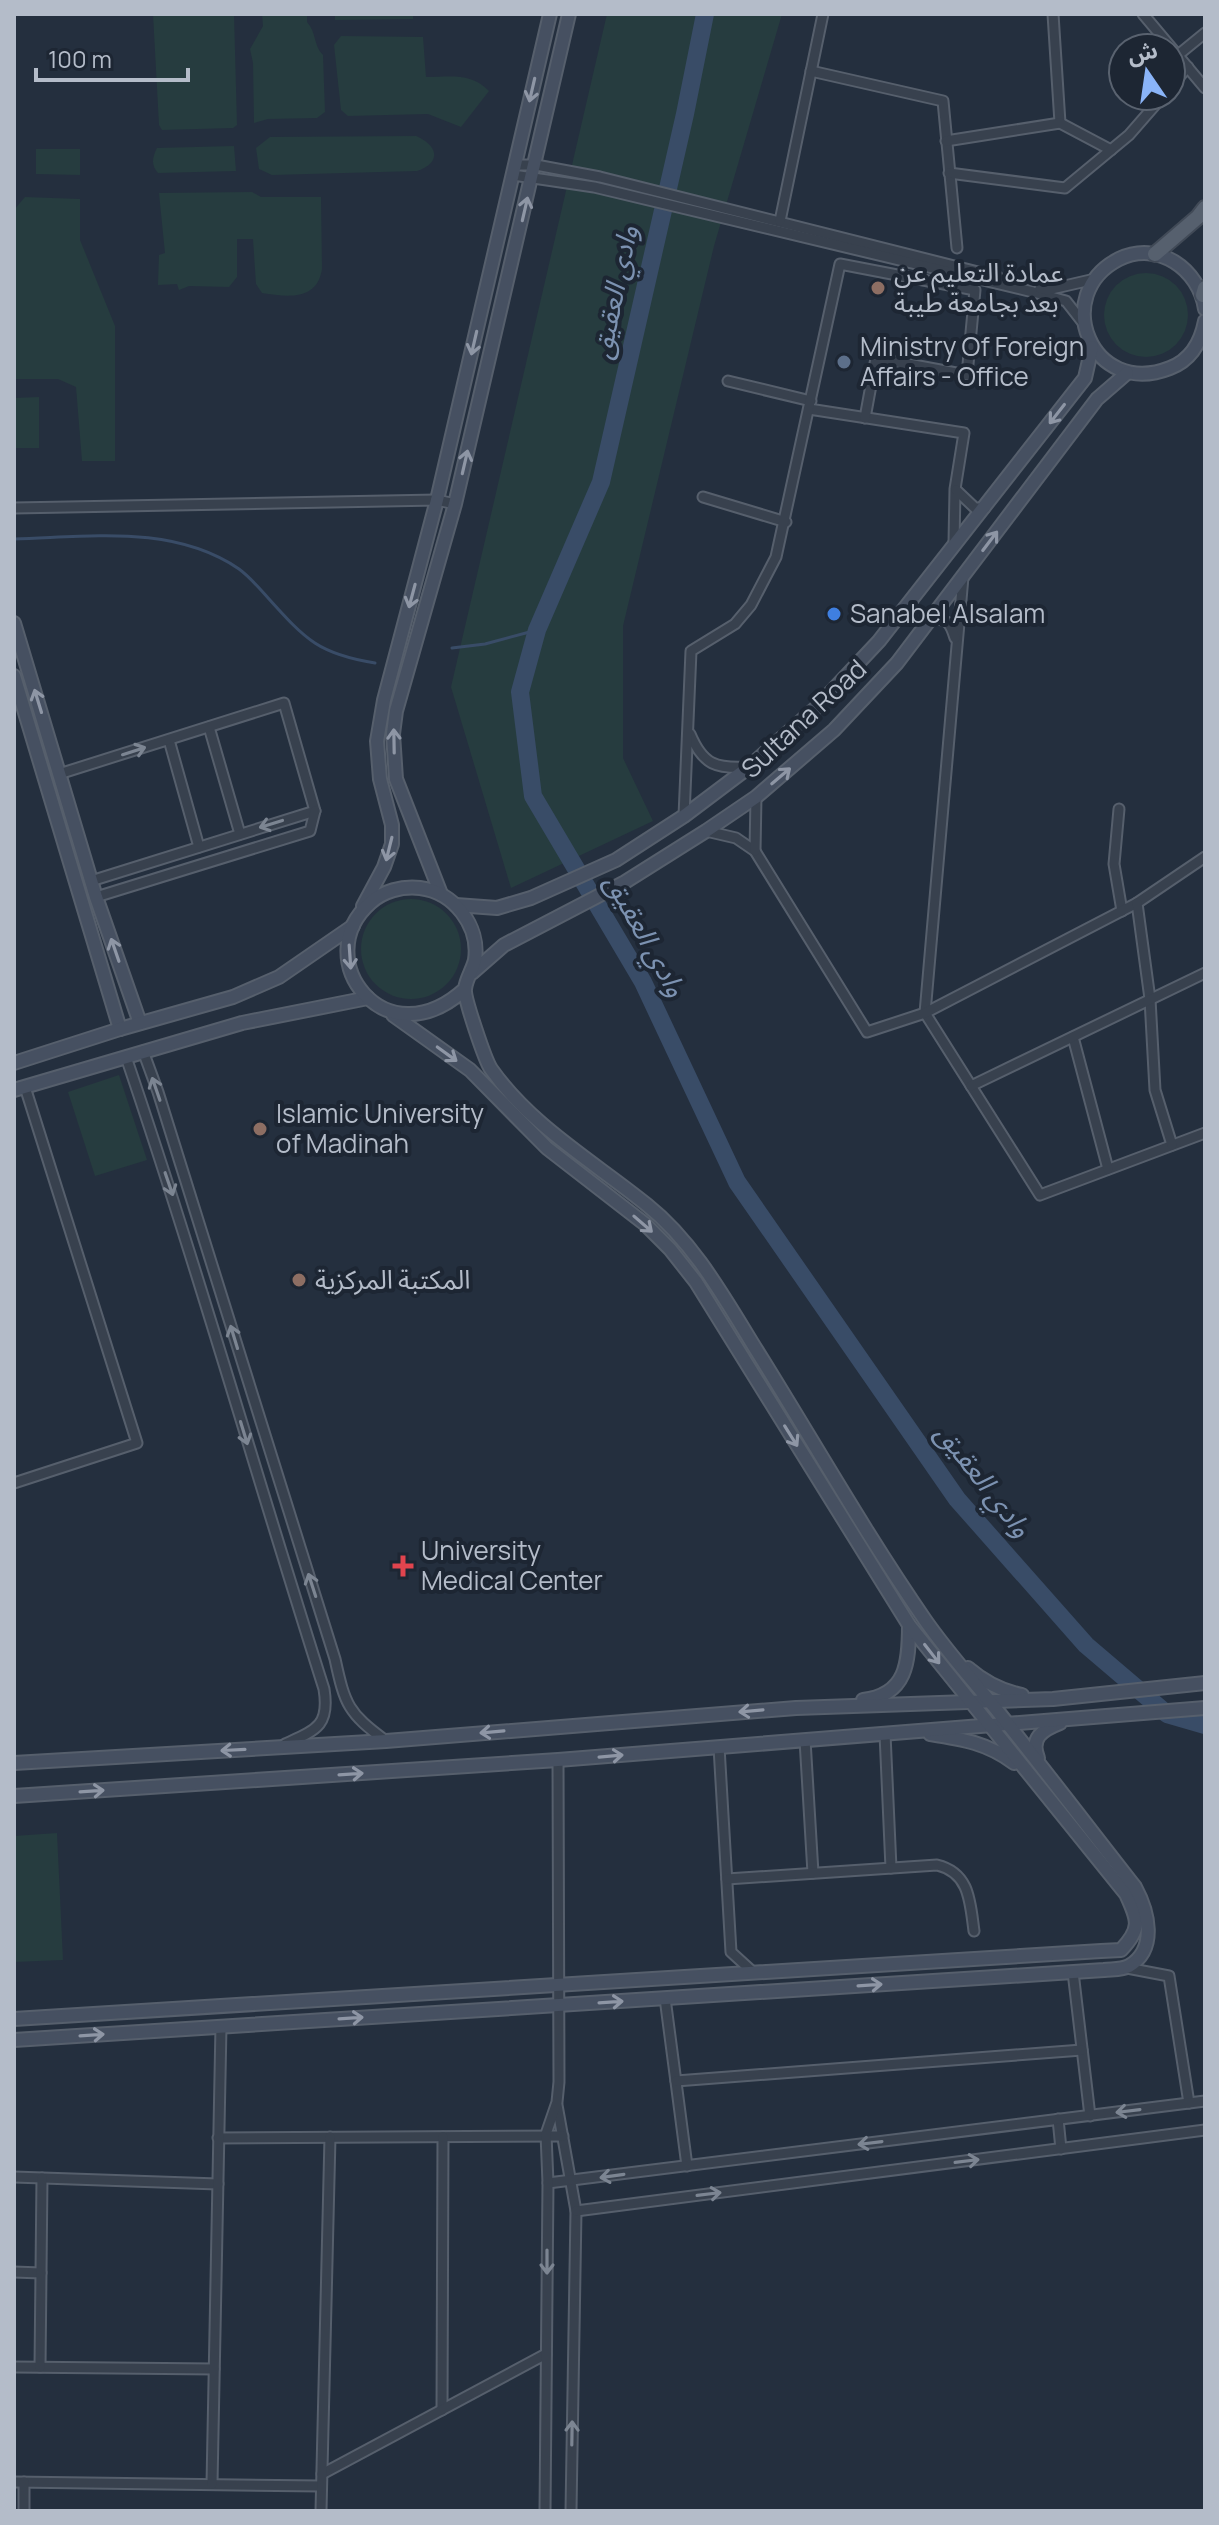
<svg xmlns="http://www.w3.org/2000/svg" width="1219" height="2525" viewBox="0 0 1219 2525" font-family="Manrope,'Noto Sans Arabic',sans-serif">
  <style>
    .green { fill: #263c3f }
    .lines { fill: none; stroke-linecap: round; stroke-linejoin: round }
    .stream { stroke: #394c67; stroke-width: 3 }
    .river { stroke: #394c67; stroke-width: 18 }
    .street-casing { stroke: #565f6c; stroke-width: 13 }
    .secondary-casing { stroke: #565f6c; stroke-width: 16 }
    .primary-casing { stroke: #414a57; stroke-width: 18 }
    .street { stroke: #38414e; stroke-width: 9 }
    .secondary { stroke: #465061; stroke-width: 12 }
    .primary { stroke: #56606e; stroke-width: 14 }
    .oneway { stroke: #8e96a5 }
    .oneway2 { stroke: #7c8592 }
    .education-dot { fill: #8d6e63; stroke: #1d2633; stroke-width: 3 }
    .service-dot { fill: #5c6f8a; stroke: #1d2633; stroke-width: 3 }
    .shop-dot { fill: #3f7fe0; stroke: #1d2633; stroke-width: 3 }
    .health-dot { fill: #e0444e; stroke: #1d2633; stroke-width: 3 }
    .labels { text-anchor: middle; stroke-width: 8; stroke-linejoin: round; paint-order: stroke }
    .poi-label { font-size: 26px; fill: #b4bcc9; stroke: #1d2633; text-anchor: start }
    .street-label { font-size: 26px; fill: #b4bcc9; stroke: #1d2633 }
    .water-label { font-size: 28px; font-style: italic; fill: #7c92b1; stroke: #1d2633 }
  </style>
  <rect width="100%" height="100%" fill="#242f3e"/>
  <!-- green -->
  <g class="green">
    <polygon points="153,14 234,14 237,125 233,128 162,130 159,125"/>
    <path d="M262,14H307V22C317,33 313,45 323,55L325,112L317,118L268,119L254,123L253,63L250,49L263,26Z"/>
    <polygon points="335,14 413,14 413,19 335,20"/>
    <polygon points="607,14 782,14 714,246 623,626 623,758 653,821 511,888 451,687"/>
    <path d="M341,36L423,37L426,77C450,77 471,72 489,91L461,127L428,114L348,116L341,110L334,45Z"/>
    <path d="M416,136C437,145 443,162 417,171L272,175L259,169L256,148L270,137Z"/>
    <path d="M234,146L236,171L158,173C151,165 152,158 157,148Z"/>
    <polygon points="36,149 80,149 80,175 36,174"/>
    <path d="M252,192L261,197H321L322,269C317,301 288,297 262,293L256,284L253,239H237V277L229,287L189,286L179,290L177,284L158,285L159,255L165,253L159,193Z"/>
    <polygon points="25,197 80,199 80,240 115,326 115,461 82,461 76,387 58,379 14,379 14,210"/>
    <circle cx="1146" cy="315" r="42"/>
    <polygon points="39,397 39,448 14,448 14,398"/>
    <circle cx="411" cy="949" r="50"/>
    <polygon points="119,1075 147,1160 95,1176 68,1092"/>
    <polygon points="57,1833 63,1960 14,1962 14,1836"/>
  </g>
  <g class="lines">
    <!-- stream -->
    <g class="stream">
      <path d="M14,539C90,537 173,524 239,569C250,577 260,589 269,599C306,640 319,654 375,663"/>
      <polyline points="452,648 485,644 537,630"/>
    </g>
    <!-- river -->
    <polyline class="river" points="705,14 685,114 601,482 537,630 520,692 533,796 643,982 737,1182 957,1499 1086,1645 1167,1714 1205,1725"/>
    <defs>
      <g id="street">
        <polyline points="1053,14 1060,123"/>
        <polyline points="1143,14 1205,88"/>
        <polyline points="1178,55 1205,33"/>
        <polyline points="811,71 943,101 957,248"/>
        <polyline points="1171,86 1188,67"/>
        <polyline points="946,141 1060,123 1111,150"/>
        <polyline points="515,165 536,165 600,177 998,277"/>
        <polyline points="949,173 1065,188 1129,135 1163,96"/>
        <polyline points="513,175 594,187 1033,292 1066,301 1084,324"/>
        <polyline points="780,221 823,14"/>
        <polyline points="1040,288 1047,290 1095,279"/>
        <polyline points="728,381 811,401"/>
        <polyline points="809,409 964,433 955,489 954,543"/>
        <polyline points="956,490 975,508 985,508"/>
        <polyline points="703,497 786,522"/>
        <polyline points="14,508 437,500 455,504"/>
        <polyline points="963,577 925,1013 1040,1195 1205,1133"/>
        <path d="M931,619C948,619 950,622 955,638"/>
        <polyline points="209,727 240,834"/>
        <path d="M690,734C703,765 716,769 749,767"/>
        <polyline points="169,740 199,847"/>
        <polyline points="59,774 284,703 315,811 91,881"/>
        <polyline points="1119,809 1114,864 1122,911"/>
        <polyline points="684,816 691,651 735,624 751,605 776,557 840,264 975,290 967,375 876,358 865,418"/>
        <polyline points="706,831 736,838 755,851 867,1032 925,1013 1137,903 1205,857"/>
        <polyline points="755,851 756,797"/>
        <polyline points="96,897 310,831 315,811"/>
        <polyline points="1137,903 1150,999 1155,1090 1172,1145"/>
        <polyline points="1073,1037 1108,1169"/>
        <path d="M143,1051L158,1092L335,1659C345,1705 348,1713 386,1741"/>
        <path d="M126,1057C197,1266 257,1478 324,1689C330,1726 316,1730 285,1744"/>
        <polyline points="971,1086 1205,973"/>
        <polyline points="14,1483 137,1443 25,1087"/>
        <polyline points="885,1734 891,1868"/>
        <polyline points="805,1740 813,1873"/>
        <polyline points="719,1747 731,1952 754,1973"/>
        <path d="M727,1879L937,1865C970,1873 970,1902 974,1931"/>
        <polyline points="1127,1968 1169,1976 1189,2103"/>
        <polyline points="1073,1972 1090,2116"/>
        <polyline points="665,1998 687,2166"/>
        <polyline points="676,2081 1082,2050"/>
        <polyline points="557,2105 576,2211 571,2511"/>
        <polyline points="1058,2119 1061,2149"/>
        <polyline points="218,2138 563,2136"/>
        <polyline points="14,2177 218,2184"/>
        <polyline points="548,2183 1205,2101"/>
        <polyline points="576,2211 1205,2130"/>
        <polyline points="14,2272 41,2273"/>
        <polyline points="14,2367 214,2369"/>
        <polyline points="40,2367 42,2178"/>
        <polyline points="442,2410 443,2137"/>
        <polyline points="322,2474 546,2354"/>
        <polyline points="14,2482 321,2486"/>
        <polyline points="212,2484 221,2026"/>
        <polyline points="24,2511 24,2482"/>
        <polyline points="321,2511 330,2137"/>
        <polyline points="545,2511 548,2183 546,2134 557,2102 559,2082 558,1760"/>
      </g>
      <g id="secondary">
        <path d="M1205,309C1199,269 1158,240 1119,259C1050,294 1091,399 1170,368C1191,360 1201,342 1205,321"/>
        <polyline points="14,623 96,897 140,1023"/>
        <polyline points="14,676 120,1029"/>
        <polyline points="441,894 396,779 393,734 396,711 455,504 569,14"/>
        <polyline points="456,905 497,908 531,898 616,860 684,816 749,767 817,707 879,641 1085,378 1092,347"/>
        <polyline points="363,906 384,867 392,844 392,825 380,779 377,741 384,700 437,500 550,14"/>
        <polyline points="472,973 504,945 625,882 706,831 756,797 834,730 897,663 1097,399 1127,373"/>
        <polyline points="14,1063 120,1029 233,997 279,977 353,926"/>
        <polyline points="14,1090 242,1023 368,998"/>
        <path d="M968,1668C983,1681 1002,1691 1022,1695"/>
        <path d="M863,1700C907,1695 909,1662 909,1625"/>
        <path d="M930,1734C962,1739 988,1743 1014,1763"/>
        <path d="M1038,1758C1030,1738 1042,1730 1060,1723"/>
        <polyline points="14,1763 386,1741 796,1708 1053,1699 1205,1683"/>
        <polyline points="14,1796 558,1760 1205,1708"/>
        <path d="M14,2019L1101,1951L1121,1950C1142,1928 1138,1920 1126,1894L909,1625L696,1282L670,1249L645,1224L547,1148L470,1070L393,1015"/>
        <path d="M14,2040L1104,1970C1112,1969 1122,1970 1129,1966C1158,1949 1148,1911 1135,1887C1092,1832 1050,1777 1007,1723C980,1688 950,1656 925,1620C867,1536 816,1446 762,1359C728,1305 697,1245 647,1205C594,1162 531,1126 491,1069C485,1060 464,998 465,989C466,979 473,969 475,960C480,926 454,892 420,888C402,886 383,891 370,903C308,958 385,1062 465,989"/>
      </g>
      <g id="primary">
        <polyline points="1155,254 1198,217 1205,208"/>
        <polyline points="1203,295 1205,288"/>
      </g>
    </defs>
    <!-- street casing -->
    <use href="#street" class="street-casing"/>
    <!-- secondary casing -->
    <use href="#secondary" class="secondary-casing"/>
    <!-- primary casing -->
    <use href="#primary" class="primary-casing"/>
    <!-- street -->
    <use href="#street" class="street"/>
    <!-- secondary -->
    <use href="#secondary" class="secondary"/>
    <!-- primary -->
    <use href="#primary" class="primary"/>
  </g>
  <!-- one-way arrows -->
  <defs><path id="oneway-shaft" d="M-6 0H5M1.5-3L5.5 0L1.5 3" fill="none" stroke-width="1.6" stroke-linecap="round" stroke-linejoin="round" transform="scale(2)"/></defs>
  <g class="oneway">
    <use href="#oneway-shaft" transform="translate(532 90) rotate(103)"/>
    <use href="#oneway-shaft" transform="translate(525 209) rotate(-77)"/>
    <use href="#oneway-shaft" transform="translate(474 343) rotate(103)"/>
    <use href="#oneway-shaft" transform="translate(1057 414) rotate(128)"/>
    <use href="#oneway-shaft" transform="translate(465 462) rotate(-77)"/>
    <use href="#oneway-shaft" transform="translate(990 541) rotate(-53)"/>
    <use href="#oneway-shaft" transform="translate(412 596) rotate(105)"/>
    <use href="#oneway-shaft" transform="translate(38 701) rotate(-107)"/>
    <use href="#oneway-shaft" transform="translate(394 741) rotate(-91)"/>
    <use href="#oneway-shaft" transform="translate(781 776) rotate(-40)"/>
    <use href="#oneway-shaft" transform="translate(389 849) rotate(104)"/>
    <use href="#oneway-shaft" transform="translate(115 950) rotate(-109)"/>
    <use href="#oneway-shaft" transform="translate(350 957) rotate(86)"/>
    <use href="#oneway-shaft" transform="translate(447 1054) rotate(36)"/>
    <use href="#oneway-shaft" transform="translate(643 1224) rotate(41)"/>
    <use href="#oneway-shaft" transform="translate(791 1436) rotate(58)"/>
    <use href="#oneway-shaft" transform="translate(932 1654) rotate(52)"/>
    <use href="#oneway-shaft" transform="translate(751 1711) rotate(175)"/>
    <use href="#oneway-shaft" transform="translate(492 1732) rotate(175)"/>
    <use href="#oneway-shaft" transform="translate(233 1750) rotate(177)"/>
    <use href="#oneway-shaft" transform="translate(611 1756) rotate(-5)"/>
    <use href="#oneway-shaft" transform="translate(351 1774) rotate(-4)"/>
    <use href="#oneway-shaft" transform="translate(92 1791) rotate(-4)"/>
    <use href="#oneway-shaft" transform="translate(870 1985) rotate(-4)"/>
    <use href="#oneway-shaft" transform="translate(611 2002) rotate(-4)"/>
    <use href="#oneway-shaft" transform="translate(351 2018) rotate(-4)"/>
    <use href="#oneway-shaft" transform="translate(92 2035) rotate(-4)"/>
  </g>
  <g class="oneway2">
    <use href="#oneway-shaft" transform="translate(134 751) rotate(-18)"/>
    <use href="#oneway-shaft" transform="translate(271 824) rotate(163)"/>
    <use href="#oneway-shaft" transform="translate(156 1089) rotate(-109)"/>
    <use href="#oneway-shaft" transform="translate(169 1184) rotate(71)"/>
    <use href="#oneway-shaft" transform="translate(234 1337) rotate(-107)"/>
    <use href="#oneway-shaft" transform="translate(244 1433) rotate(73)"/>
    <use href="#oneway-shaft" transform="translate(312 1585) rotate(-108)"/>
    <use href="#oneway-shaft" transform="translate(1128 2111) rotate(173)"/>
    <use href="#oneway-shaft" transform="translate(870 2143) rotate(173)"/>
    <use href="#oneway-shaft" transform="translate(967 2161) rotate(-7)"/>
    <use href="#oneway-shaft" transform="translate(612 2176) rotate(172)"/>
    <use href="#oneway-shaft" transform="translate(709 2194) rotate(-7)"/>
    <use href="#oneway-shaft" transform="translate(547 2262) rotate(90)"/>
    <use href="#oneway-shaft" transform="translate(572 2433) rotate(-89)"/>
  </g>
  <!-- markers -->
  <g class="education-dot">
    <circle cx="878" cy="288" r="8"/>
    <circle cx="260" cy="1129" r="8"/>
    <circle cx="299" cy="1280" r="8"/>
  </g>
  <circle class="service-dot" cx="844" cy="362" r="8"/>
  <circle class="shop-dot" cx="834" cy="614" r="8"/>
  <path class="health-dot" d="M399 1554h8v8h8v8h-8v8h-8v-8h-8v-8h8z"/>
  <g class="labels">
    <!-- poi labels -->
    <g class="poi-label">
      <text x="894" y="282">عمادة التعليم عن<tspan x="894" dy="30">بعد بجامعة طيبة</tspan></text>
      <text x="860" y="356">Ministry Of Foreign<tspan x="860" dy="30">Affairs - Office</tspan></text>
      <text x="850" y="623">Sanabel Alsalam</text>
      <text x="276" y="1123">Islamic University<tspan x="276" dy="30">of Madinah</tspan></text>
      <text x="315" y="1289">المكتبة المركزية</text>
      <text x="421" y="1560">University<tspan x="421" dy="30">Medical Center</tspan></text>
    </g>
    <!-- street labels -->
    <g class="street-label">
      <text transform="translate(804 719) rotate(-43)" y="9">Sultana Road</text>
    </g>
    <!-- water labels -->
    <g class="water-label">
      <text transform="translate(614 292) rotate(-78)" y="10">وادي العقيق</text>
      <text transform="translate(646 935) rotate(61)" y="10">وادي العقيق</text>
      <text transform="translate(984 1480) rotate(52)" y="10">وادي العقيق</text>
    </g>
  </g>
  <!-- border -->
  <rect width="1219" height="2525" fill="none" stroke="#b4bcc9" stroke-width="32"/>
  <!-- north arrow -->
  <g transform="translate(1147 72) rotate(347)"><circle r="38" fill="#1d2633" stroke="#59626f" stroke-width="2"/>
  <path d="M0-6L14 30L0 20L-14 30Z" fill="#8ab4f8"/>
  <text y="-12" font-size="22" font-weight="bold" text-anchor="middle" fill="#b4bcc9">ش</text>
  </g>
  <!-- scale -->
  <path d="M36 68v12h152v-12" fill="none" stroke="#b4bcc9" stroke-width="4"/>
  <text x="48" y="68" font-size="24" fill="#b4bcc9" stroke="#1d2633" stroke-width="6" paint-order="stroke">100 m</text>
</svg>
